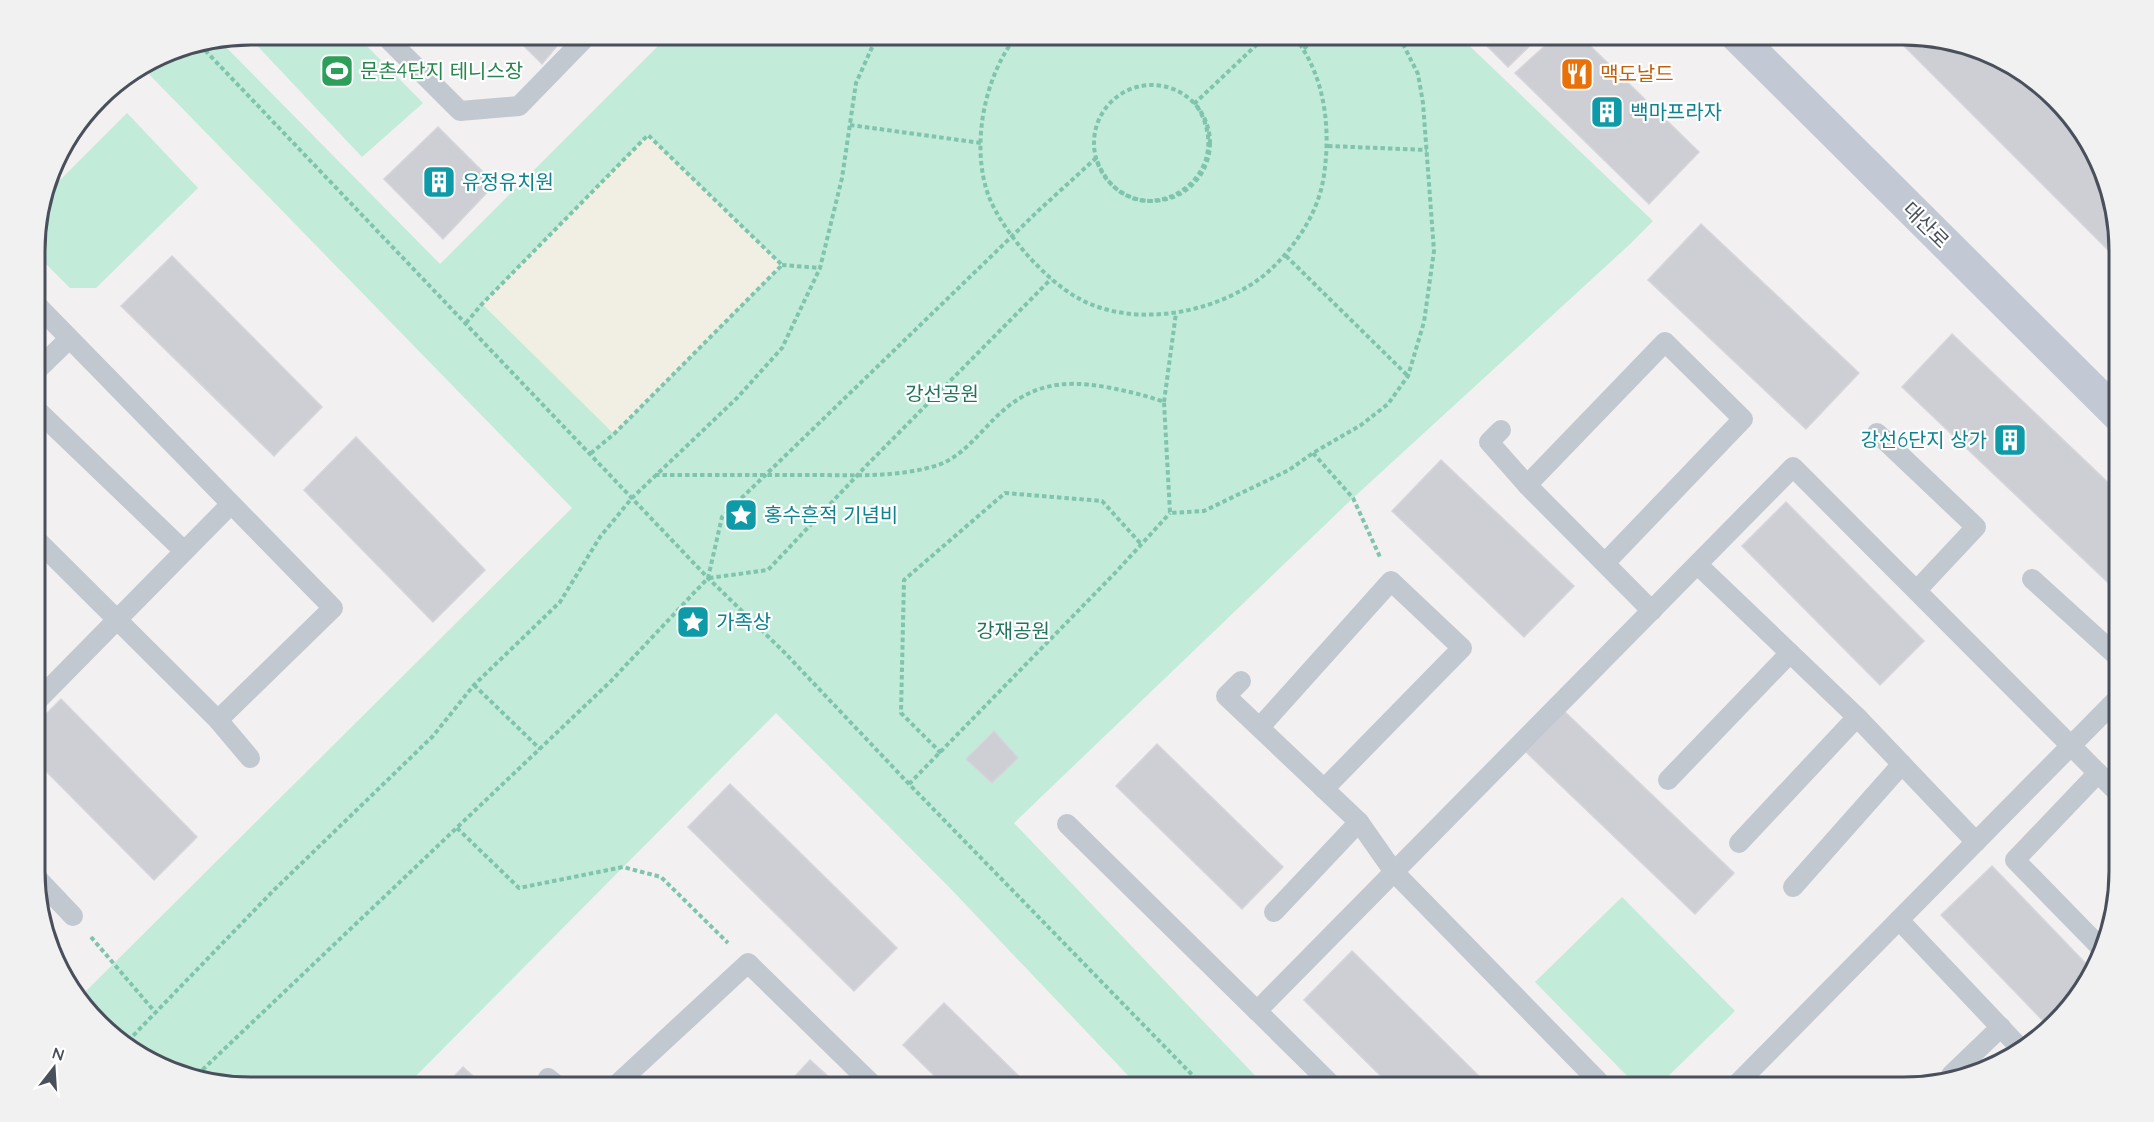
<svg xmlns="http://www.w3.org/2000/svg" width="2154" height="1122" viewBox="0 0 2154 1122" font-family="Quicksand,'Noto Sans KR',sans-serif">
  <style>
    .green { fill: #c3ebd9 }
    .sand { fill: #f1efe3 }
    .building { fill: #cecfd4; stroke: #d5d5db; stroke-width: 1.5 }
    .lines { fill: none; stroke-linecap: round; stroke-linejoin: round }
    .path { stroke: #7fc5ad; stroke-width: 4; stroke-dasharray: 4.5 3; stroke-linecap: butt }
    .lane { stroke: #c2c8d0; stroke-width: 20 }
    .secondary { stroke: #c3c9d4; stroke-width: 33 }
    .labels { text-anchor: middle; stroke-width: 4.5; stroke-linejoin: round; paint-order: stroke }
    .leisure-label { font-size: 20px; fill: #27864d; stroke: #fff; text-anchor: start }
    .food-label { font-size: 20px; fill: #c56008; stroke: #fff; text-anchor: start }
    .culture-label { font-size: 20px; fill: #0d838f; stroke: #fff; text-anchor: start }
    .street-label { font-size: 20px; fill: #4a505b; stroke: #fff }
    .park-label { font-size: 20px; fill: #217659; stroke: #fff }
    .rim { fill: none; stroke: #4a505b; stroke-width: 3 }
  </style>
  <rect width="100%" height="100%" fill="#f2f0f0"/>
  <!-- green -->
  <g class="green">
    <polygon points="258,34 356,35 423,103 362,157 252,40"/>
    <polygon points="670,34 1458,35 1653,221 1629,245 1353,498 1014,823 1266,1087 1139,1087 949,887 776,713 405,1087 251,1087 155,1065 79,998 572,508 142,67 169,51 220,41 440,264"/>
    <polygon points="127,113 198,188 96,288 70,288 35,253 35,237 47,193"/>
    <polygon points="1622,897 1735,1011 1657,1087 1638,1087 1535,982"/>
  </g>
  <!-- sand -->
  <polygon class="sand" points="648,135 782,265 614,434 482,304"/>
  <!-- building -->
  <g class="building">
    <polygon points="512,34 567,34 542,64"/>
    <polygon points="1475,34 1542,34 1508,67"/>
    <polygon points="1558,34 1578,34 1699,152 1649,204 1515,73"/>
    <polygon points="1899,34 1999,57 2089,148 2118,223 2118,260 1896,38"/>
    <polygon points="438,127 495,184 443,239 384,179"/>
    <polygon points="1701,224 1859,373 1806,429 1648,280"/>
    <polygon points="172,256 322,407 274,456 121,306"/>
    <polygon points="1952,334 2118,492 2119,593 1902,387"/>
    <polygon points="356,437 485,570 433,622 304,490"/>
    <polygon points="1441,460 1574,586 1524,637 1392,511"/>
    <polygon points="1786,502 1924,641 1880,685 1742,546"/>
    <polygon points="61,699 197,837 154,880 36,761 36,724"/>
    <polygon points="1565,712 1734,873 1695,914 1526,752"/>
    <polygon points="994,731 1018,758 992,783 966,759"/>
    <polygon points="1157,744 1283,867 1242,909 1116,786"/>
    <polygon points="730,784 897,948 854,991 688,827"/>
    <polygon points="1992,866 2093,971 2046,1024 1941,915"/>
    <polygon points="1352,951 1490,1087 1392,1087 1304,1000"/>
    <polygon points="944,1003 1030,1087 946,1087 903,1045"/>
    <polygon points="810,1060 840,1087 785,1087"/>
    <polygon points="463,1067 485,1087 444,1087"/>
    <polygon points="1795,1077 1804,1087 1784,1087"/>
  </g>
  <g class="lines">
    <!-- path -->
    <g class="path">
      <path d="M1018,34C984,75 970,147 989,197C1003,232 1045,280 1078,298C1134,330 1222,313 1269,271C1296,246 1319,212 1324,175C1331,127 1325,73 1292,34"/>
      <polyline points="200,45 708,578 784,652 909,784 1204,1087"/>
      <polyline points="1304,49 1318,34"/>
      <circle cx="1152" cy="143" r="58"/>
      <polyline points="850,125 981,143"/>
      <polyline points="1328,146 1427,150"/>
      <polyline points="1286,256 1408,376"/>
      <polyline points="782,265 820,268"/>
      <polyline points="466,323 482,304 648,135 782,265 614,434 590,454"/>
      <polyline points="1164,402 1176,313"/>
      <polyline points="1313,453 1353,498 1380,557"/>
      <path d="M655,475C707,475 759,475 811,475C853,475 897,478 938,465C960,458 978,435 994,419C1028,385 1060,379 1106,387C1127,391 1145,395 1164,402L1170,513L1204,511L1289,470L1313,453L1361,425L1388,404L1408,376L1424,322L1434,251L1423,103L1418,74L1398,34"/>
      <polyline points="709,578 768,570 867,465 1051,279"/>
      <polyline points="474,685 540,749"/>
      <polyline points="941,753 901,713 904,580 1005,493 1102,501 1141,544"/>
      <polyline points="909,784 1116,572 1170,513"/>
      <polyline points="457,828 519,888 623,867 661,877 728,943"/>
      <polyline points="91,937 155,1012"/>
      <polyline points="128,1041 273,891 433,736 474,685 560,602 600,537 632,498 737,398 782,348 820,268 842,178 856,83 878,34"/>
      <path d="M197,1075L611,681L708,578L722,517L1038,211L1096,158C1128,247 1248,182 1195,103L1268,34"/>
    </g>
    <!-- lane -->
    <g class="lane">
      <polyline points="383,34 460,111 519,106 589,34"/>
      <polyline points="35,303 333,608 218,720 36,539"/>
      <polyline points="35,372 69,339"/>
      <polyline points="35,408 184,551"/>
      <polyline points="1501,430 1489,442 1527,485 1652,611"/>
      <polyline points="1877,433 1976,527 1917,590"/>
      <polyline points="1527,485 1665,342 1743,419 1605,563"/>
      <polyline points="1698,565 1857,717 1976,842"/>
      <polyline points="2032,579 2119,658"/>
      <polyline points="1241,681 1226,696 1359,822 1394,872 1604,1087"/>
      <polyline points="36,702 231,504"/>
      <polyline points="218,720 250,758"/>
      <polyline points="1260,727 1391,581 1462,648 1324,789"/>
      <polyline points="2098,773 2015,860 2101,948"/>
      <polyline points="1668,780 1790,653"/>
      <polyline points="1067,824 1257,1011"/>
      <polyline points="1739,843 1857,717"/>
      <polyline points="36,877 73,916"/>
      <polyline points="1793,887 1902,764"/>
      <polyline points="1274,912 1359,822"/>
      <polyline points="1899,920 2023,1051"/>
      <polyline points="1951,1075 2001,1027"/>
      <polyline points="548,1078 559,1087"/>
      <polyline points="614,1087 748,963 875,1087"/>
      <polyline points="1334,1087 1257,1011 1793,467 2119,794"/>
      <polyline points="1734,1087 2119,697"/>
    </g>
    <!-- secondary -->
    <polyline class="secondary" points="1735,34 2118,415"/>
  </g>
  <!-- icons -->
  <defs>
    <symbol id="stadium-square" viewBox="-11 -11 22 22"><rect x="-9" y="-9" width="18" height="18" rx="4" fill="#2e9e5b" stroke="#fff"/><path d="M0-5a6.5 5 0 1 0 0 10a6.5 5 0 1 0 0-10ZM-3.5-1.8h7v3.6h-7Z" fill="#fff"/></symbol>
    <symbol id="restaurant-square" viewBox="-11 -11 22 22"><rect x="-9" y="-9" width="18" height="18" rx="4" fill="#e8710a" stroke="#fff"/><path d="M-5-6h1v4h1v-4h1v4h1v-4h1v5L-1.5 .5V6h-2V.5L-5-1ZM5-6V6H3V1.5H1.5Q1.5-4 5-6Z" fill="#fff"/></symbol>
    <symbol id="building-square" viewBox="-11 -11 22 22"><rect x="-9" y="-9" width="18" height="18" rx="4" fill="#0f9aa8" stroke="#fff"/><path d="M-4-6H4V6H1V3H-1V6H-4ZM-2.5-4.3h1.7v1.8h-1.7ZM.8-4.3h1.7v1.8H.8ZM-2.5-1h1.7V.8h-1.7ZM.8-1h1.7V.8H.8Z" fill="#fff"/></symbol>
    <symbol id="sight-square" viewBox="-11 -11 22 22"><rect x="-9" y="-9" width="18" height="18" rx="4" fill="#0f9aa8" stroke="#fff"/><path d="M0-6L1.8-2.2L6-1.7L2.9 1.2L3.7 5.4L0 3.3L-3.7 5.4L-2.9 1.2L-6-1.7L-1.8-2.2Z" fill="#fff"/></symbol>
  </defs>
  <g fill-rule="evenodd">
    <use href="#stadium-square" x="318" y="52" width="38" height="38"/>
    <use href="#restaurant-square" x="1558" y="55" width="38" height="38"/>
    <use href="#building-square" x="1588" y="93" width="38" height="38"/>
    <use href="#building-square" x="420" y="163" width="38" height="38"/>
    <use href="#building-square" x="1991" y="421" width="38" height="38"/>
    <use href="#sight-square" x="722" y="496" width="38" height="38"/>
    <use href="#sight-square" x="674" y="603" width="38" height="38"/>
  </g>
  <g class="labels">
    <!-- leisure labels -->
    <g class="leisure-label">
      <text x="360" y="78">문촌4단지 테니스장</text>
    </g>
    <!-- food labels -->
    <g class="food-label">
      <text x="1600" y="81">맥도날드</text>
    </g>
    <!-- culture labels -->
    <g class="culture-label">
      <text x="1630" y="119">백마프라자</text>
      <text x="462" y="189">유정유치원</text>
      <text x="1987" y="447" text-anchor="end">강선6단지 상가</text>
      <text x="764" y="522">홍수흔적 기념비</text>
      <text x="716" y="629">가족상</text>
    </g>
    <!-- street labels -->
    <g class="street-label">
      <text transform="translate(1926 225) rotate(45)" y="7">대산로</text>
    </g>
    <!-- park labels -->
    <g class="park-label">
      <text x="942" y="401">강선공원</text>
      <text x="1013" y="638">강재공원</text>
    </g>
  </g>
  <!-- crop -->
  <path d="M0 0H2154V1122H0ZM251 45H1903A206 206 0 0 1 2109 251V871A206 206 0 0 1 1903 1077H251A206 206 0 0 1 45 871V251A206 206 0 0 1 251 45Z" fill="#f1f1f2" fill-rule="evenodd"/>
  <path class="rim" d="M251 45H1903A206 206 0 0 1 2109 251V871A206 206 0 0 1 1903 1077H251A206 206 0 0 1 45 871V251A206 206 0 0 1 251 45Z"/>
  <!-- north arrow -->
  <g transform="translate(54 1068) rotate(17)" stroke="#ffffff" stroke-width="4.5" paint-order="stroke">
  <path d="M0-4.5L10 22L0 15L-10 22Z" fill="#4a505b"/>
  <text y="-9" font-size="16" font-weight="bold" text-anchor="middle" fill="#4a505b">N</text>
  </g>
</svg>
